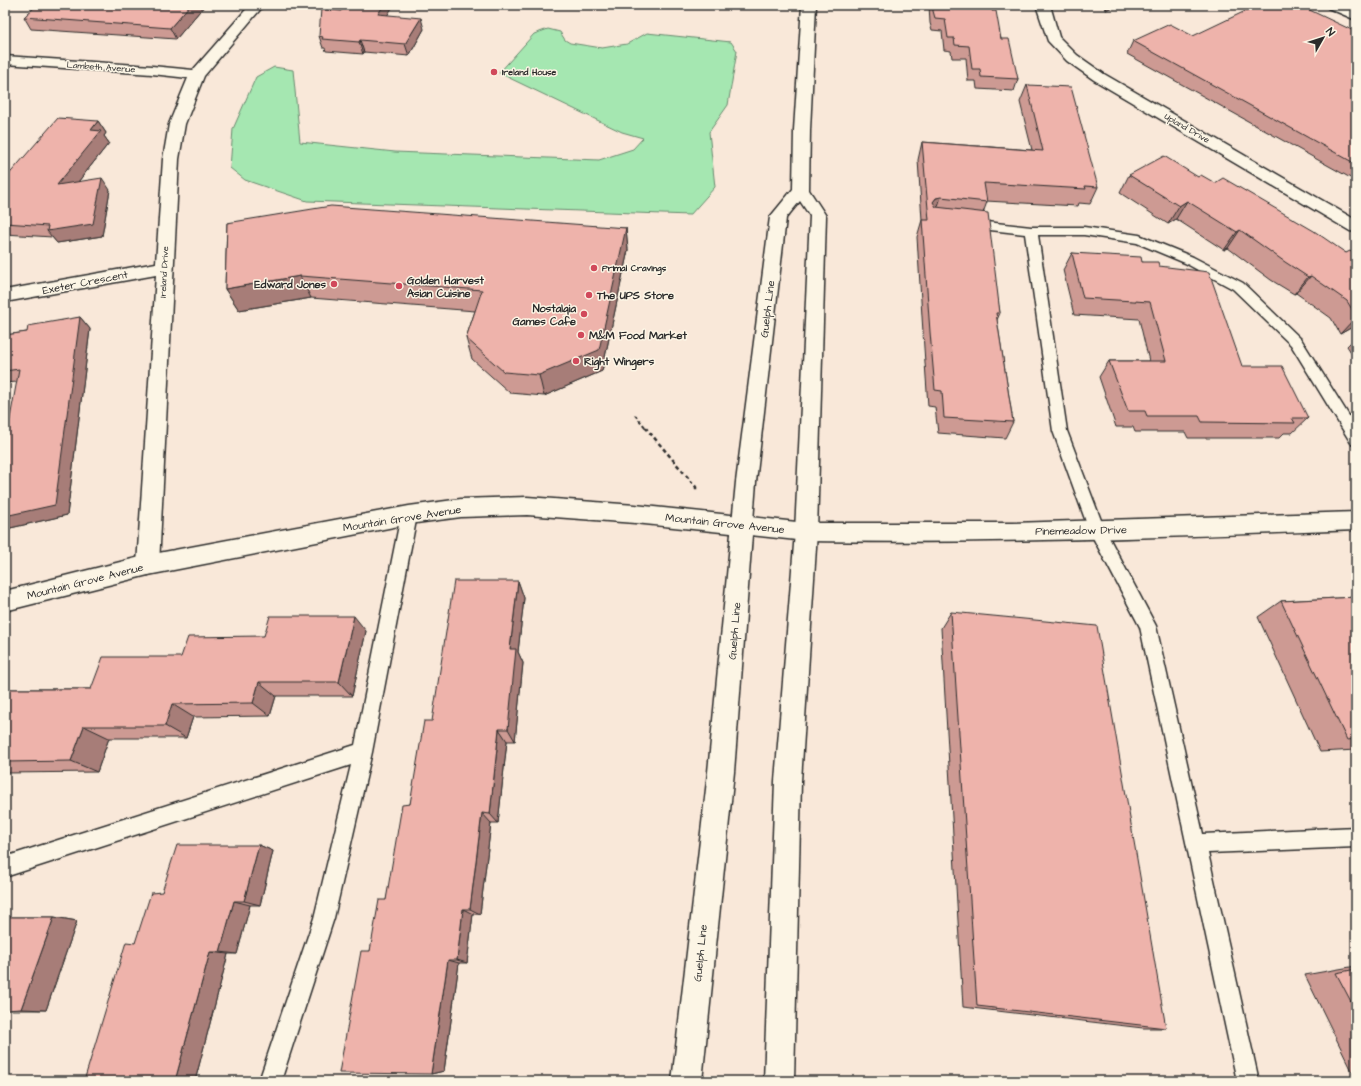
<svg xmlns="http://www.w3.org/2000/svg" width="1361" height="1086" viewBox="0 0 1361 1086" font-family="'Architects Daughter',sans-serif">
  <style>
    .green { fill: #a5e7b1; stroke: #68896e }
    .lines { fill: none; stroke-linecap: round; stroke-linejoin: round }
    .service-casing { stroke: #2b2b2b; stroke-width: 3 }
    .minor-casing { stroke: #2b2b2b; stroke-width: 3 }
    .tertiary-casing { stroke: #2b2b2b; stroke-width: 3 }
    .secondary-casing { stroke: #2b2b2b; stroke-width: 3 }
    .path-far1 { stroke: #2b2b2b; stroke-width: 2; stroke-dasharray: 3.5 2.5; stroke-linecap: butt }
    .path { stroke: #2b2b2b; stroke-width: 2.5; stroke-dasharray: 4 3; stroke-linecap: butt }
    .service { fill: #fcf5e5; fill-rule: evenodd }
    .minor { fill: #fcf5e5; fill-rule: evenodd }
    .tertiary { fill: #fcf5e5; fill-rule: evenodd }
    .secondary { fill: #fcf5e5; fill-rule: evenodd }
    .wall { fill: #cd9a93; stroke: #2b2b2b }
    .shaded-wall { fill: #a77d78; stroke: #2b2b2b }
    .building { fill: #eeb3ab; stroke: #2b2b2b }
    .poi-dot { fill: #d1495b; stroke: #fcf5e5; stroke-width: 1.5 }
    .labels { text-anchor: middle; stroke-width: 3; stroke-linejoin: round; paint-order: stroke }
    .far-street-label { font-size: 9px; fill: #2b2b2b; stroke: #fcf5e5 }
    .far-poi-label { font-size: 9px; font-weight: bold; fill: #2b2b2b; stroke: #fcf5e5; text-anchor: start }
    .poi-label { font-size: 11px; font-weight: bold; fill: #2b2b2b; stroke: #fcf5e5; text-anchor: start }
    .street-label { font-size: 11px; fill: #2b2b2b; stroke: #fcf5e5 }
  </style>
  <rect width="100%" height="100%" fill="#f9e8d9"/>
  <filter id="ink" filterUnits="userSpaceOnUse"><feTurbulence type="fractalNoise" baseFrequency=".025" numOctaves="2"/><feDisplacementMap in="SourceGraphic" scale="8" xChannelSelector="R" yChannelSelector="G"/><feConvolveMatrix kernelMatrix="1 2 1 2 8 2 1 2 1" color-interpolation-filters="sRGB"/></filter>
  <g filter="url(#ink)">
    <!-- green -->
    <polygon class="green" points="548,29 560,32 565,40 570,43 602,48 627,44 647,33 731,42 737,51 728,105 709,132 715,187 690,215 307,201 245,180 230,168 233,129 256,77 274,67 293,70 300,142 395,152 599,160 633,149 643,138 622,132 499,73 534,34"/>
    <g class="lines">
      <defs>
        <g id="service">
          <polygon points="968,220 1031,227 1084,227 1139,235 1193,257 1243,283 1301,339 1356,427 1356,445 1351,443 1291,345 1233,289 1185,263 1137,243 1084,235 1038,235 1067,431 1104,528 1156,626 1203,834 1356,827 1356,847 1208,853 1259,1081 1237,1081 1140,627 1089,530 1053,431 1025,234 964,227 962,224 964,221"/>
          <polygon points="409,508 415,510 417,515 372,752 334,918 281,1081 259,1081 314,918 351,765 5,877 5,857 355,745 401,515 403,510"/>
        </g>
        <g id="minor">
          <polygon points="250,5 264,5 204,76 185,124 179,159 159,565 156,572 148,575 140,572 137,565 156,275 5,302 5,290 156,263 163,159 169,124 188,78 152,74 5,64 5,56 152,66 193,70"/>
          <polygon points="1036,5 1050,5 1059,37 1077,55 1104,74 1356,220 1356,232 1350,231 1094,80 1067,61 1048,41"/>
          <polygon points="1326,5 1343,5 1356,11 1356,20 1328,8"/>
          <path d="M1356,512V530C1173,537 990,544 806,541L798,539L795,532L798,525L806,523H1013Z"/>
        </g>
        <polygon id="tertiary" points="527,497 635,505 806,523 814,525 817,532 814,539 806,541 635,523 527,515 461,517 409,524 148,575 5,611 5,591 148,555 409,506 461,499"/>
        <polygon id="secondary" points="802,5 816,5 810,130 809,190 826,216 817,532 801,781 794,1081 764,1081 775,781 795,532 810,216 800,201 786,218 756,482 734,772 702,1081 672,1081 708,772 736,482 770,217 793,189 794,130"/>
      </defs>
      <!-- service casing -->
      <use href="#service" class="service-casing"/>
      <!-- minor casing -->
      <use href="#minor" class="minor-casing"/>
      <!-- tertiary casing -->
      <use href="#tertiary" class="tertiary-casing"/>
      <!-- secondary casing -->
      <use href="#secondary" class="secondary-casing"/>
      <!-- path-far1 -->
      <polyline class="path-far1" points="635,415 646,428"/>
      <!-- path -->
      <polyline class="path" points="645,427 696,487 696,492"/>
      <!-- service -->
      <use href="#service" class="service"/>
      <!-- minor -->
      <use href="#minor" class="minor"/>
      <!-- tertiary -->
      <use href="#tertiary" class="tertiary"/>
      <!-- secondary -->
      <use href="#secondary" class="secondary"/>
    </g>
    <!-- wall -->
    <g class="wall">
      <polygon points="37,5 205,5 176,39 31,29 24,17"/>
      <polygon points="485,5 511,5 510,7"/>
      <polygon points="929,5 991,5 992,11 1001,39 1018,79 1014,91 977,89 976,81 968,81 966,58 952,58 951,51 944,50 942,31 932,30 930,23"/>
      <polygon points="1104,5 1116,5 1106,10"/>
      <polygon points="388,15 424,29 409,56 364,52 363,54 326,51 325,48 323,48 319,36"/>
      <polygon points="1356,32 1356,181 1127,54 1133,41 1193,36"/>
      <polygon points="1027,85 1098,187 1090,204 1079,203 1078,206 986,201 987,202 983,213 1000,313 997,320 1013,422 1005,438 938,433 935,407 928,406 924,348 917,237 922,220 918,160 922,142 1032,150 1020,102"/>
      <polygon points="98,121 106,133 104,136 109,143 78,182 110,190 102,236 57,243 52,237 5,234 5,179"/>
      <polygon points="1129,175 1198,177 1215,183 1346,253 1356,256 1356,325 1340,334 1331,318 1296,293 1294,294 1271,280 1228,248 1224,250 1176,219 1168,224 1120,193"/>
      <polygon points="227,223 626,228 628,250 602,371 544,396 510,393 472,359 466,338 475,311 311,298 239,310 225,289"/>
      <polygon points="1072,253 1142,262 1159,266 1242,366 1308,418 1292,433 1284,433 1279,438 1188,438 1185,432 1135,432 1133,427 1116,427 1099,377 1109,361 1149,361 1139,319 1074,315 1063,270"/>
      <polygon points="80,317 90,329 67,515 6,529 17,382 5,383 5,335 27,332"/>
      <polygon points="1356,337 1356,360 1347,346"/>
      <polygon points="518,581 524,598 518,652 523,663 515,741 507,741 498,823 491,823 480,914 473,914 467,963 459,963 444,1071 431,1074 370,951 386,900 410,804 432,721"/>
      <polygon points="1356,597 1356,750 1320,752 1258,617 1281,601"/>
      <polygon points="951,612 1166,1028 1143,1028 963,1007 941,628"/>
      <polygon points="366,631 352,696 276,696 270,716 193,717 186,738 109,738 97,772 5,773 5,689 91,689 264,636"/>
      <polygon points="259,845 273,851 260,905 250,905 237,954 228,954 195,1081 84,1081 135,943 162,892"/>
      <polygon points="5,917 54,917 77,921 46,1010 5,1010"/>
      <polygon points="1356,966 1356,1079 1305,975"/>
    </g>
    <!-- shaded-wall -->
    <g class="shaded-wall">
      <polygon points="190,5 205,5 176,39 170,28"/>
      <polygon points="384,5 394,5 381,25 378,14"/>
      <polygon points="1108,5 1116,5 1106,10"/>
      <polygon points="421,18 424,29 409,56 405,44"/>
      <polygon points="360,40 364,52 363,54 359,42"/>
      <polygon points="98,121 106,133 104,136 109,143 66,197 57,185 91,130"/>
      <polygon points="102,178 110,190 102,236 57,243 47,231"/>
      <polygon points="941,197 935,215 933,202 936,198"/>
      <polygon points="1187,201 1176,219 1168,224 1179,206"/>
      <polygon points="626,228 628,250 602,371 544,396 539,375"/>
      <polygon points="1240,230 1228,248 1224,250 1237,232"/>
      <polygon points="300,276 311,298 239,310 225,289"/>
      <polygon points="1311,276 1296,293 1294,294 1308,277"/>
      <polygon points="80,317 90,329 67,515 6,529 5,528 5,516"/>
      <polygon points="1356,317 1356,325 1340,334"/>
      <polygon points="518,581 524,598 518,652 523,663 515,741 508,729 510,649"/>
      <polygon points="354,616 366,631 352,696 339,682"/>
      <polygon points="259,682 276,696 270,716 253,703"/>
      <polygon points="172,704 193,717 186,738 165,726"/>
      <polygon points="84,726 109,738 97,772 71,761"/>
      <polygon points="499,729 507,741 498,823 490,814"/>
      <polygon points="482,813 491,823 480,914 470,909"/>
      <polygon points="259,845 273,851 260,905 244,901"/>
      <polygon points="234,901 250,905 237,954 220,952"/>
      <polygon points="463,909 473,914 467,963 457,960"/>
      <polygon points="54,917 77,921 46,1010 21,1009"/>
      <polygon points="210,952 228,954 195,1081 175,1081"/>
      <polygon points="448,960 459,963 444,1071 431,1074"/>
    </g>
    <!-- building -->
    <g class="building">
      <polygon points="37,5 190,5 170,28 24,17"/>
      <polygon points="345,5 384,5 378,14 421,18 405,44 360,40 359,42 322,39 323,37 319,36 321,9 341,11"/>
      <polygon points="933,5 991,5 992,11 996,11 1001,39 1009,39 1018,79 981,77 980,69 972,69 969,46 955,45 954,38 948,38 945,19 935,18 933,11"/>
      <polygon points="1258,5 1299,5 1356,32 1356,164 1133,41 1170,24 1193,36"/>
      <polygon points="1027,85 1071,87 1098,187 1085,186 1086,189 984,183 987,202 941,197 936,198 933,202 936,207 988,213 1000,313 996,313 1013,422 944,418 942,391 935,390 930,332 922,220 929,220 922,142 1043,151"/>
      <polygon points="58,118 98,121 91,130 101,131 57,185 102,178 93,224 47,231 48,226 5,223 5,179"/>
      <polygon points="1164,156 1198,177 1201,175 1215,183 1223,178 1314,231 1346,253 1350,251 1356,256 1356,316 1347,301 1311,276 1308,277 1285,262 1240,230 1237,232 1187,201 1179,206 1129,175"/>
      <polygon points="331,206 626,228 599,350 539,375 504,372 466,338 482,290 300,276 225,289 227,223"/>
      <polygon points="1072,253 1141,257 1142,262 1158,262 1159,266 1209,272 1242,366 1282,366 1308,418 1292,418 1295,423 1202,422 1199,416 1147,416 1145,411 1128,411 1109,361 1166,361 1150,302 1083,298"/>
      <polygon points="80,317 55,505 5,516 5,446 19,369 5,371 5,335 27,332 28,326"/>
      <polygon points="454,581 518,581 510,649 516,649 508,729 499,729 490,814 482,813 470,909 463,909 457,960 448,960 431,1074 339,1073 361,951 370,951 379,900 386,900 402,805 410,804 424,721 432,721"/>
      <polygon points="1356,597 1356,739 1347,740 1281,601"/>
      <polygon points="951,612 1097,626 1166,1028 977,1006"/>
      <polygon points="270,616 354,616 339,682 259,682 253,703 172,704 165,726 84,726 71,761 5,762 5,689 91,689 103,657 181,657 188,637 264,636"/>
      <polygon points="177,845 259,845 244,901 234,901 220,952 210,952 175,1081 84,1081 126,942 135,943 151,893 162,892"/>
      <polygon points="5,917 54,917 21,1009 5,1010"/>
      <polygon points="1356,969 1356,1011 1336,973"/>
    </g>
  </g>
  <!-- markers -->
  <g class="poi-dot">
    <circle cx="494" cy="72" r="4"/>
    <circle cx="594" cy="268" r="4"/>
    <circle cx="334" cy="284" r="4"/>
    <circle cx="399" cy="286" r="4"/>
    <circle cx="589" cy="295" r="4"/>
    <circle cx="584" cy="314" r="4"/>
    <circle cx="581" cy="335" r="4"/>
    <circle cx="576" cy="361" r="4"/>
  </g>
  <g class="labels">
    <!-- far-street labels -->
    <g class="far-street-label">
      <text transform="translate(101 67) rotate(4)" y="3">Lambeth Avenue</text>
      <text transform="translate(1187 128) rotate(30)" y="3">Upland Drive</text>
      <text transform="translate(164 272) rotate(-87)" y="3">Ireland Drive</text>
    </g>
    <!-- far-poi labels -->
    <g class="far-poi-label">
      <text x="502" y="75">Ireland House</text>
      <text x="602" y="271">Primal Cravings</text>
    </g>
    <!-- poi labels -->
    <g class="poi-label">
      <text x="407" y="284">Golden Harvest<tspan x="407" dy="13">Asian Cuisine</tspan></text>
      <text x="326" y="288" text-anchor="end">Edward Jones</text>
      <text x="597" y="299">The UPS Store</text>
      <text x="576" y="312" text-anchor="end">Nostalgia<tspan x="576" dy="13">Games Cafe</tspan></text>
      <text x="589" y="339">M&amp;M Food Market</text>
      <text x="584" y="365">Right Wingers</text>
    </g>
    <!-- street labels -->
    <g class="street-label">
      <text transform="translate(85 282) rotate(-11)" y="4">Exeter Crescent</text>
      <text transform="translate(767 309) rotate(-83)" y="4">Guelph Line</text>
      <text transform="translate(402 518) rotate(-9)" y="4">Mountain Grove Avenue</text>
      <text transform="translate(725 523) rotate(6)" y="4">Mountain Grove Avenue</text>
      <text transform="translate(1081 530) rotate(-1)" y="4">Pinemeadow Drive</text>
      <text transform="translate(85 581) rotate(-14)" y="4">Mountain Grove Avenue</text>
      <text transform="translate(734 631) rotate(-85)" y="4">Guelph Line</text>
      <text transform="translate(700 953) rotate(-84)" y="4">Guelph Line</text>
    </g>
  </g>
  <!-- margin -->
  <rect width="1361" height="1086" fill="none" stroke="#fcf5e5" stroke-width="20"/>
  <rect x="10" y="10" width="1341" height="1066" fill="none" stroke="#2b2b2b" stroke-width="1.5" filter="url(#ink)"/>
  <!-- north arrow -->
  <g transform="translate(1323 38) rotate(51)" stroke="#fcf5e5" stroke-width="3" paint-order="stroke">
  <path d="M0-3L7 15L0 10L-7 15Z" fill="#2b2b2b"/>
  <text y="-6" font-size="11" font-weight="bold" text-anchor="middle" fill="#2b2b2b">N</text>
  </g>
</svg>
